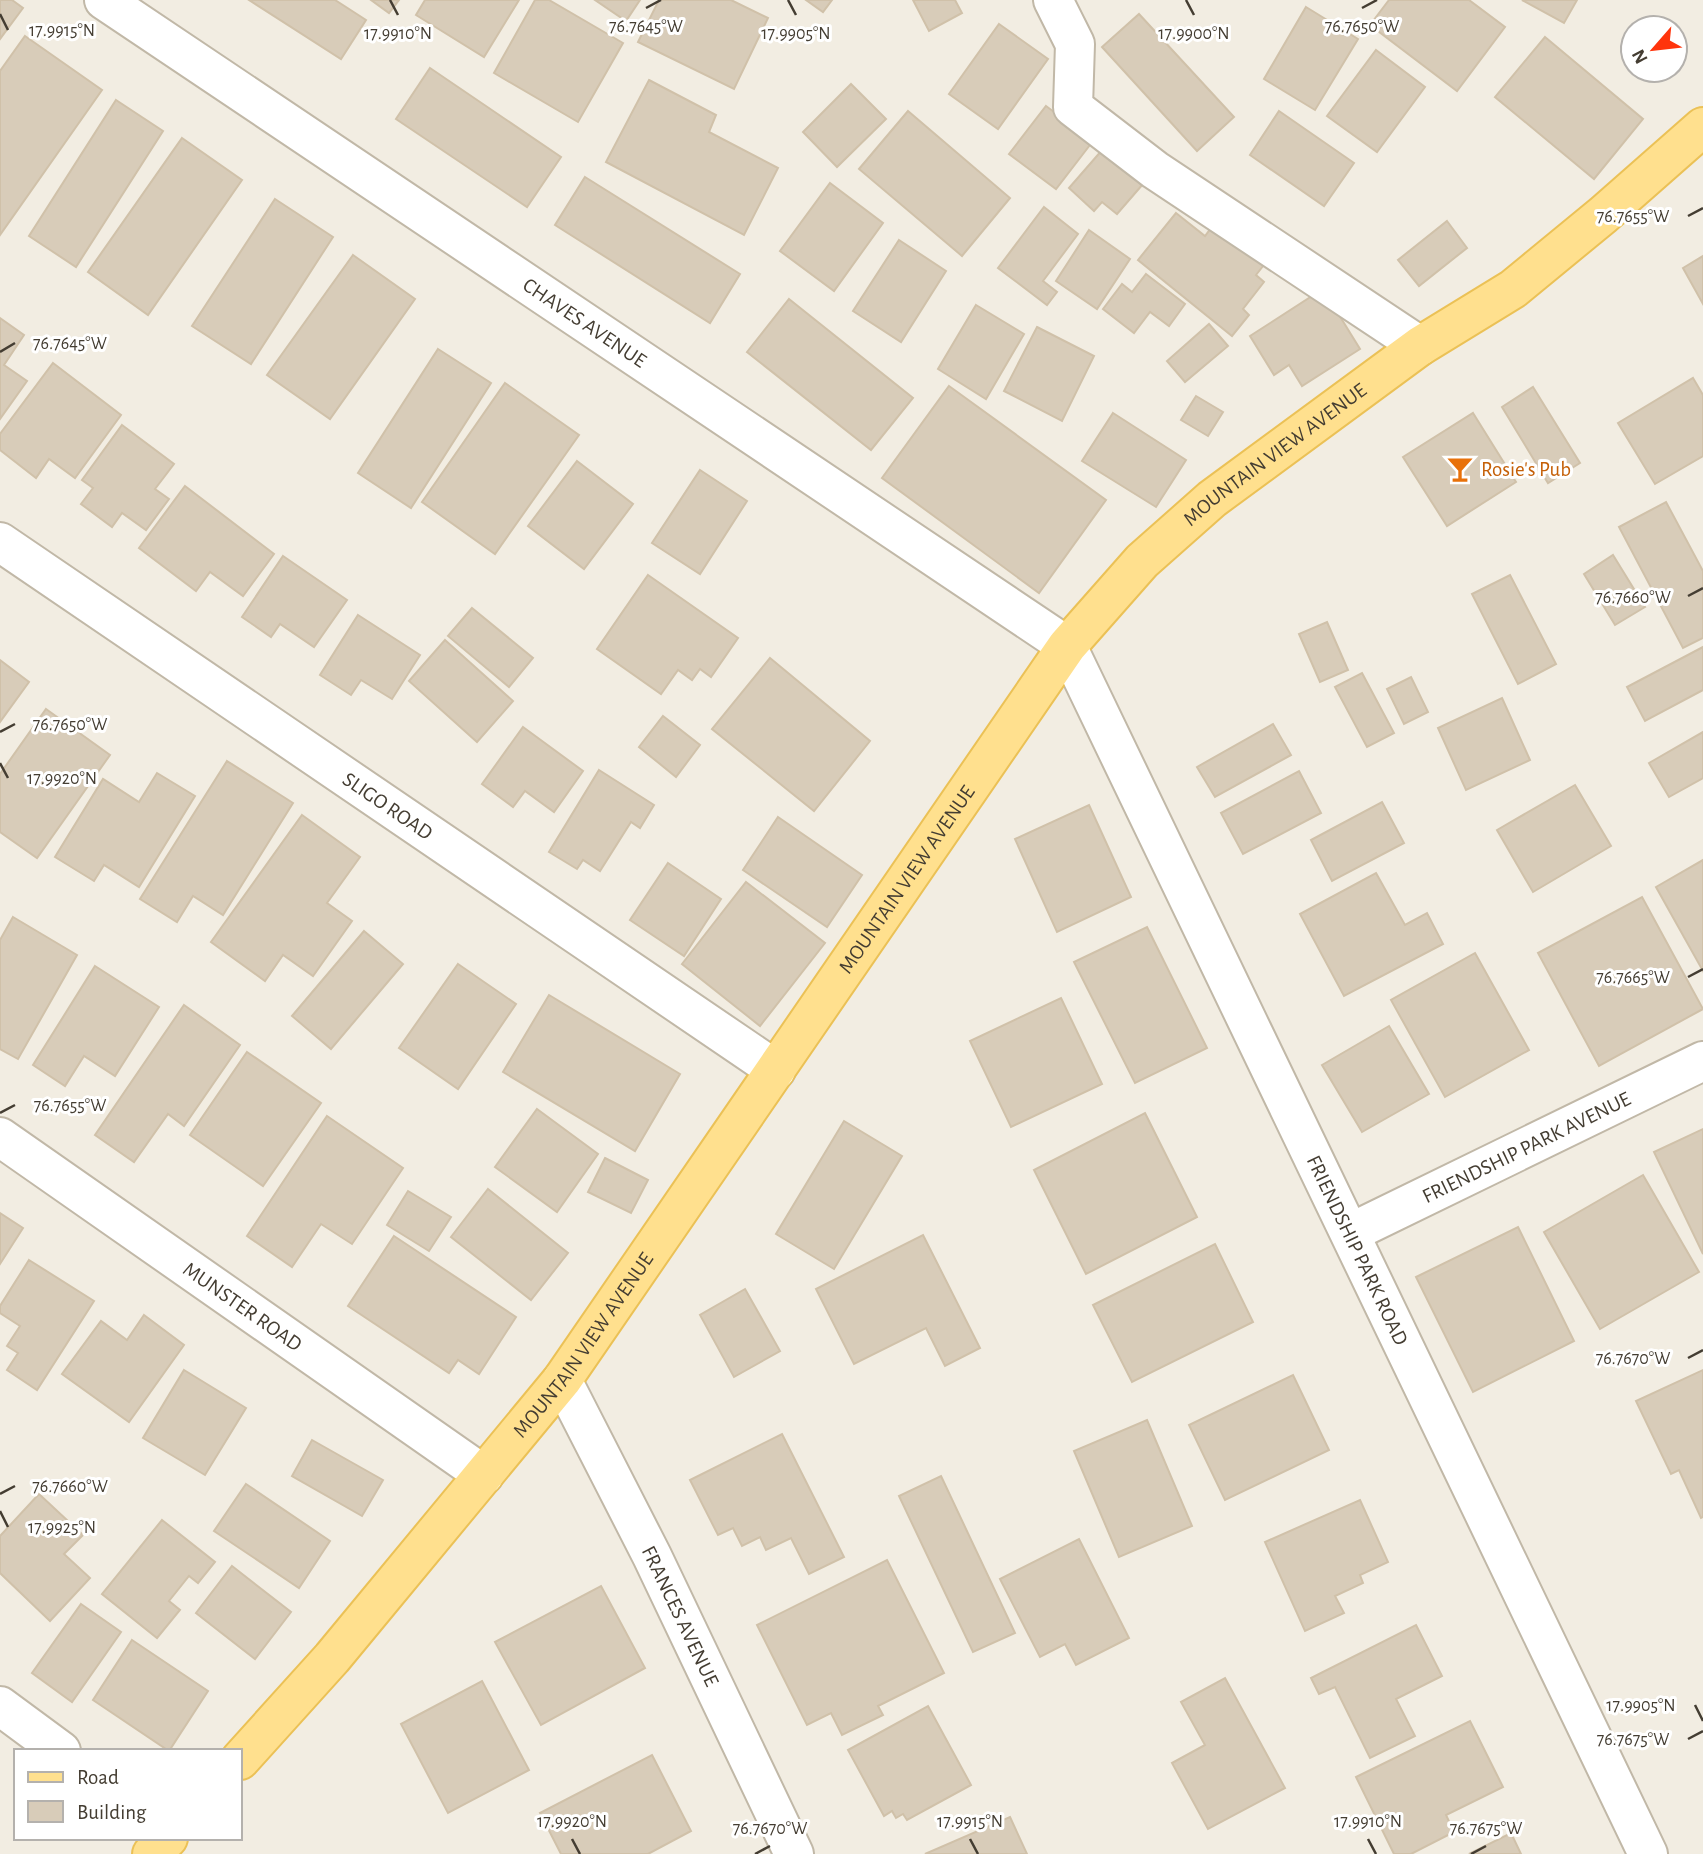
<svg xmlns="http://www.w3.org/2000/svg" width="1703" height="1854" viewBox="0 0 1703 1854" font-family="'Alegreya Sans',sans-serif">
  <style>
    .building { fill: #d8ccb9; stroke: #d0c1a9; stroke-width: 2 }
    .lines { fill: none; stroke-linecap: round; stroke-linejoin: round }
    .minor-casing { stroke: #c1b8a7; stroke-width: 42 }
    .major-casing { stroke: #ebc156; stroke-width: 42 }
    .minor { stroke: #fff; stroke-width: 38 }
    .major { stroke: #ffe08e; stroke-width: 38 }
    .ticks { fill: none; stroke: #443d32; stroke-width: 2.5 }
    .labels { text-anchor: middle; stroke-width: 6; stroke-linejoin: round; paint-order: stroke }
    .street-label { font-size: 21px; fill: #443d32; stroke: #fff }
    .food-label { font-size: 21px; fill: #c56008; stroke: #fff; text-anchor: start }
    .ticks-label { font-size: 18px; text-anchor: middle; fill: #443d32; stroke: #fff; stroke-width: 6; stroke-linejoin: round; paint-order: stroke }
  </style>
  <rect width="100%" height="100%" fill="#f2ede2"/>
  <!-- building -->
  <g class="building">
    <polygon points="0,0 12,0 23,8 0,39"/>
    <polygon points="249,0 335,0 366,20 341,59"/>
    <polygon points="371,0 399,0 389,13"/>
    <polygon points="425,0 519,0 484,57 416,15"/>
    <polygon points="535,0 549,0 623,43 578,122 494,73"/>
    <polygon points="595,0 640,0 626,21"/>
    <polygon points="659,0 731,0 768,18 734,89 638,42"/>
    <polygon points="806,0 832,0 823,12"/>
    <polygon points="913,0 955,0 962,13 929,31"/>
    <polygon points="1389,0 1469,0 1505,27 1457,91 1370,25"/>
    <polygon points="1522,0 1577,0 1564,23"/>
    <polygon points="1306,7 1358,39 1315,110 1264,79"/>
    <polygon points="1139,14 1234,117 1197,151 1102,47"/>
    <polygon points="999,24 1048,59 998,129 949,94"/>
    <polygon points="25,36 102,90 0,235 0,71"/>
    <polygon points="1545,37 1643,119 1594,179 1495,97"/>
    <polygon points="1376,50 1425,87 1377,152 1327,116"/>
    <polygon points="430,68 561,157 527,207 396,119"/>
    <polygon points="649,80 716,115 709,132 778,168 744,235 606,162"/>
    <polygon points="851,84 886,119 837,167 803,132"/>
    <polygon points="116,100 163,131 76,267 29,236"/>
    <polygon points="1046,106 1093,141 1056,189 1009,154"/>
    <polygon points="908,111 1010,198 962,256 859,169"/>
    <polygon points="1279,111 1354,163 1324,206 1250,155"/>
    <polygon points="182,138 242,180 148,315 88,272"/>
    <polygon points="1103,149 1143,184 1117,214 1102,202 1094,211 1069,188"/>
    <polygon points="585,177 740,274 710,323 555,225"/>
    <polygon points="830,183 883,223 834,291 780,251"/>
    <polygon points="275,199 333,237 251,364 192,326"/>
    <polygon points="1044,207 1078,234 1043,281 1057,292 1047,305 998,268"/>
    <polygon points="1176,213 1205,236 1217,220 1267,261 1256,275 1264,282 1243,309 1249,315 1232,336 1138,260"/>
    <polygon points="1447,221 1467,248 1419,286 1398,260"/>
    <polygon points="1089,230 1130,259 1097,309 1056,281"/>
    <polygon points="899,240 946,271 901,342 853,311"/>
    <polygon points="353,255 415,299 330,419 267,375"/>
    <polygon points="1703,256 1703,304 1683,268"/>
    <polygon points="1146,274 1185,304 1169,326 1150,312 1134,333 1103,309 1122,284 1132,292"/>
    <polygon points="1323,289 1360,349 1302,386 1289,365 1274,375 1250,336"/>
    <polygon points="789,299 913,398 871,450 747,352"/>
    <polygon points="976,305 1024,334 986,399 938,369"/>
    <polygon points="0,318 24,335 4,365 27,381 0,419"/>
    <polygon points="1209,324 1228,346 1185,382 1167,361"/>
    <polygon points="1037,327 1094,356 1062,421 1004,391"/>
    <polygon points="438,349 491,383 411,508 358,473"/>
    <polygon points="53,363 121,415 75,478 49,459 36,478 0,450 0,434"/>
    <polygon points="1693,378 1703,395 1703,456 1655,484 1618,423"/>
    <polygon points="505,383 579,435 495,554 422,502"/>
    <polygon points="949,386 1106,500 1039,593 882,478"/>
    <polygon points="1533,387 1580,463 1548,483 1502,407"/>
    <polygon points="1196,396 1223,412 1208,436 1181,420"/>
    <polygon points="1113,413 1186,460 1156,507 1082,461"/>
    <polygon points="1473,413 1516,482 1447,526 1403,457"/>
    <polygon points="122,425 174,464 155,489 169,499 146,530 122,513 112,527 81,504 93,488 82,480"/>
    <polygon points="577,461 633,504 584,569 528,526"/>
    <polygon points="700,470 747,501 700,574 652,543"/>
    <polygon points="185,486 274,554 243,596 210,572 196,591 139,548"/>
    <polygon points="1666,502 1703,571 1703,638 1683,648 1619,527"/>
    <polygon points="1613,555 1645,607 1615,625 1584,574"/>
    <polygon points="283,556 347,600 314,647 280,624 271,637 242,617"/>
    <polygon points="648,575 738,638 711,677 700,669 692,680 678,670 661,694 597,649"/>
    <polygon points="1510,575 1556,664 1518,684 1472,594"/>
    <polygon points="472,608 533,658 509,687 448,636"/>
    <polygon points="358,615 420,655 392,699 361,680 351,695 320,675"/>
    <polygon points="1327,622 1348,670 1320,682 1299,634"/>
    <polygon points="445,640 513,701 477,742 409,681"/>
    <polygon points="1703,647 1703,690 1645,721 1627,687"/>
    <polygon points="770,658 870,741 814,811 712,729"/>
    <polygon points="0,660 29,682 0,722"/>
    <polygon points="1362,673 1394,733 1367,747 1335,687"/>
    <polygon points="1411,677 1428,712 1404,724 1387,689"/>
    <polygon points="1502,698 1530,760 1466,790 1438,728"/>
    <polygon points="46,709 110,755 37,858 0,832 0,774"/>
    <polygon points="663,716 700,745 676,777 639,747"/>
    <polygon points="1273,724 1291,755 1215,797 1197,767"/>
    <polygon points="523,727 583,771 554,812 525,791 513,807 482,784"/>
    <polygon points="1703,732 1703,778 1669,797 1649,763"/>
    <polygon points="227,761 293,803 223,915 193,896 177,922 140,899"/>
    <polygon points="599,770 654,805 640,828 631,822 600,871 583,860 577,869 549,852"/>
    <polygon points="1299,771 1321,813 1243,854 1221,813"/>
    <polygon points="157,773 195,796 139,887 104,865 94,881 55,857 103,779 139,802"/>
    <polygon points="1575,785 1611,846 1533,892 1497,830"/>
    <polygon points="1382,802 1404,843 1332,881 1311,840"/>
    <polygon points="1089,805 1131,897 1057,932 1015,839"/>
    <polygon points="302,815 360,857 327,903 352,921 313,976 283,955 265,981 211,942"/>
    <polygon points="778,817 862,875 827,927 743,870"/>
    <polygon points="1703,860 1703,971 1656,887"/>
    <polygon points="668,863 721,899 684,956 630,920"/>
    <polygon points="1376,873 1405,925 1427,913 1443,944 1344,996 1300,914"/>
    <polygon points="746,882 825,943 760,1026 682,964"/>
    <polygon points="1642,897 1703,1009 1599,1066 1538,953"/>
    <polygon points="13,917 77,955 18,1059 0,1049 0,940"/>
    <polygon points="1147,927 1207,1048 1135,1083 1074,962"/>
    <polygon points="364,931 403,964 331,1049 292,1016"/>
    <polygon points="1475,953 1529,1050 1445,1097 1391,1000"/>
    <polygon points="458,964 516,1004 458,1089 399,1048"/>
    <polygon points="95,966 159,1007 115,1076 84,1056 65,1086 33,1065"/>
    <polygon points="549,995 680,1074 635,1151 503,1072"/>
    <polygon points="1061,998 1102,1084 1011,1127 970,1041"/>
    <polygon points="184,1005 240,1045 184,1126 168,1114 134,1162 95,1135"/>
    <polygon points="1389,1026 1429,1094 1362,1132 1322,1065"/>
    <polygon points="247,1052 321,1103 263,1186 190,1135"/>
    <polygon points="537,1109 598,1154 557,1212 495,1167"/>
    <polygon points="1145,1113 1197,1217 1086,1274 1034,1170"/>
    <polygon points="327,1116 403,1168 352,1244 321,1224 292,1267 247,1236"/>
    <polygon points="844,1121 902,1156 834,1269 776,1234"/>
    <polygon points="1703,1129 1703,1254 1654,1152"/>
    <polygon points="605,1158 648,1180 631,1213 588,1192"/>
    <polygon points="1643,1175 1699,1272 1600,1329 1544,1232"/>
    <polygon points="488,1189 568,1253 531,1300 451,1237"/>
    <polygon points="408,1191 451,1217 429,1251 387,1225"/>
    <polygon points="0,1213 23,1228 0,1264"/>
    <polygon points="1518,1227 1574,1341 1473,1392 1416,1277"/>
    <polygon points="923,1235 980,1348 945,1366 926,1328 854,1364 816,1289"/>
    <polygon points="394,1236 516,1317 479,1374 458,1360 449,1373 348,1306"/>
    <polygon points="1215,1244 1253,1322 1132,1382 1093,1305"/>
    <polygon points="29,1260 94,1301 37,1390 7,1370 18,1353 7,1346 20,1326 0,1313 0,1306"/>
    <polygon points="745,1289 780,1351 734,1377 700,1315"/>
    <polygon points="144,1315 184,1345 129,1422 62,1374 101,1321 127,1340"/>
    <polygon points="184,1370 246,1408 205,1475 143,1438"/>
    <polygon points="1703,1370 1703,1517 1701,1518 1679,1470 1671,1474 1636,1401"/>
    <polygon points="1293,1375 1329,1450 1225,1500 1189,1425"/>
    <polygon points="1147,1420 1192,1526 1119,1557 1074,1451"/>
    <polygon points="782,1434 844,1557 809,1574 791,1538 766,1550 760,1537 742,1546 733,1528 718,1535 690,1480"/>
    <polygon points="312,1440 383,1480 362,1516 292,1476"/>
    <polygon points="941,1476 1015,1633 973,1652 899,1496"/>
    <polygon points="246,1484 330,1541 299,1588 214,1531"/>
    <polygon points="39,1494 83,1535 64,1554 90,1578 50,1621 0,1573 0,1536"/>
    <polygon points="1360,1500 1388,1562 1360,1575 1363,1583 1335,1596 1344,1613 1305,1631 1265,1542"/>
    <polygon points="162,1520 215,1562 198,1583 189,1576 169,1601 180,1610 157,1638 102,1594"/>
    <polygon points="1079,1539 1129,1638 1076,1665 1065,1644 1040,1657 1000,1579"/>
    <polygon points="887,1560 944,1673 878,1706 883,1715 842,1735 831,1713 807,1725 757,1625"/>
    <polygon points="232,1566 291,1612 255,1659 196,1613"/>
    <polygon points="601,1586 645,1668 541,1725 495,1642"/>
    <polygon points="81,1604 121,1632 72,1702 32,1673"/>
    <polygon points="1416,1625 1442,1676 1396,1699 1415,1736 1370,1758 1335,1687 1319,1694 1311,1678"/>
    <polygon points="132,1640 208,1691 169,1751 93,1700"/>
    <polygon points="1225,1678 1285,1788 1208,1829 1172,1763 1205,1745 1181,1702"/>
    <polygon points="482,1681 529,1770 448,1813 401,1724"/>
    <polygon points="928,1706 971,1785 907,1820 903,1814 896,1818 892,1811 884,1816 848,1750"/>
    <polygon points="1470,1721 1503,1787 1446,1815 1454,1832 1411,1854 1394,1854 1356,1777"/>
    <polygon points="652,1755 691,1831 648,1854 561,1854 540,1813"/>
    <polygon points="1010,1817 1027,1854 925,1854"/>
    <polygon points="1511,1833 1521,1854 1469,1854"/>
  </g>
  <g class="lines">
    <defs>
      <g id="minor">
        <path id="s1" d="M104,0L1067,646L1648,1854"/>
        <polyline points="1053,0 1075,44 1073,107 1155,170 1420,346"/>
        <path id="s2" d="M0,542L776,1070"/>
        <path id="s3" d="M0,1137L484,1475"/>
        <path id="s4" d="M1350,1233L1703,1061"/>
        <path id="s5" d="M562,1380L652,1556L794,1854"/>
        <polyline points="0,1706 61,1751"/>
      </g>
      <g id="major">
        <path id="s6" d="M240,1760L332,1658L562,1380L1067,646L1142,561L1212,499L1420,346L1513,289L1603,215L1703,127"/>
        <polyline points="152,1854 168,1838"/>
      </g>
    </defs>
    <!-- minor casing -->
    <use href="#minor" class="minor-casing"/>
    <!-- major casing -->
    <use href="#major" class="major-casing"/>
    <!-- minor -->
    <use href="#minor" class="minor"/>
    <!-- major -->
    <use href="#major" class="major"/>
  </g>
  <!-- ticks -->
  <path class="ticks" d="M390,0L398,15M788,0L796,15M1186,0L1194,15M646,8L661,0M1362,8L1377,0M0,14L8,30M1688,216L1703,208M0,352L15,343M1688,596L1703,588M0,732L15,724M0,763L8,778M1688,977L1703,969M0,1113L15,1105M1688,1358L1703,1350M0,1494L15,1486M0,1511L8,1527M1695,1705L1703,1721M1688,1739L1703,1731M572,1839L580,1854M970,1839L978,1854M1368,1839L1376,1854M755,1854L770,1846M1471,1854L1486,1846"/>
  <!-- icons -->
  <defs>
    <symbol id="bar-bare" viewBox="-9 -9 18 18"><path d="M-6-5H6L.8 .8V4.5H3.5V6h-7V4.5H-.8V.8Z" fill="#e8710a" stroke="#fff" stroke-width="2.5" paint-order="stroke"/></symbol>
  </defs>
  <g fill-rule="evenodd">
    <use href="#bar-bare" x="1441" y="450" width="38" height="38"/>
  </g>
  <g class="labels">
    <!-- street labels -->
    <g class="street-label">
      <text dy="7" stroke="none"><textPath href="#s1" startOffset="579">CHAVES AVENUE</textPath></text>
      <text dy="7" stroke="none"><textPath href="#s6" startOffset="1673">MOUNTAIN VIEW AVENUE</textPath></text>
      <text dy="7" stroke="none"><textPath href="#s2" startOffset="469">SLIGO ROAD</textPath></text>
      <text dy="7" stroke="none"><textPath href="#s6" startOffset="1106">MOUNTAIN VIEW AVENUE</textPath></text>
      <text dy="7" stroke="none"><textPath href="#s4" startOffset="196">FRIENDSHIP PARK AVENUE</textPath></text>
      <text dy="7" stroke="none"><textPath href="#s1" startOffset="1830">FRIENDSHIP PARK ROAD</textPath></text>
      <text dy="7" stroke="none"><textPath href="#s3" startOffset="296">MUNSTER ROAD</textPath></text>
      <text dy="7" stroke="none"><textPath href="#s6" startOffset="539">MOUNTAIN VIEW AVENUE</textPath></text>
      <text dy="7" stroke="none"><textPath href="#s5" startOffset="264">FRANCES AVENUE</textPath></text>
    </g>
    <!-- food labels -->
    <g class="food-label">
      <text x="1481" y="476">Rosie's Pub</text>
    </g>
  </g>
  <g class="ticks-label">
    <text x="646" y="32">76.7645°W</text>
    <text x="1362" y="32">76.7650°W</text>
    <text x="62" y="36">17.9915°N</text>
    <text x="398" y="39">17.9910°N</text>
    <text x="796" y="39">17.9905°N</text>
    <text x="1194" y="39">17.9900°N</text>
    <text x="1633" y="222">76.7655°W</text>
    <text x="70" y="349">76.7645°W</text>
    <text x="1633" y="603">76.7660°W</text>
    <text x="70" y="730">76.7650°W</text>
    <text x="62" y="784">17.9920°N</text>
    <text x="1633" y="983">76.7665°W</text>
    <text x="70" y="1111">76.7655°W</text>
    <text x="1633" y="1364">76.7670°W</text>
    <text x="70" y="1492">76.7660°W</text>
    <text x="62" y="1533">17.9925°N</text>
    <text x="1641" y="1711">17.9905°N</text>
    <text x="1633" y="1745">76.7675°W</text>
    <text x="572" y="1827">17.9920°N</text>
    <text x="970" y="1827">17.9915°N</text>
    <text x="1368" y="1827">17.9910°N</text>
    <text x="770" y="1834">76.7670°W</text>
    <text x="1486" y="1834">76.7675°W</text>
  </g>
  <!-- legend -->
  <rect x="14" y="1749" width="228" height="91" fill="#ffffff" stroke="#b4b1ad" stroke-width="2"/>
  <rect x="28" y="1772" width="35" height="10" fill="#ffe08e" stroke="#b4b1ad" stroke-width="2"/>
  <text x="77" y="1784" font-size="21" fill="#443d32">Road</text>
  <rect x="28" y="1801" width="35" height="21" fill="#d8ccb9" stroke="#b4b1ad" stroke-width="2"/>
  <text x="77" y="1819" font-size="21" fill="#443d32">Building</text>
  <!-- north arrow -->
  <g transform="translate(1654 49) rotate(242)"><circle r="33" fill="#ffffff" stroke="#b4b1ad" stroke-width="2"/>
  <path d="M0-5L12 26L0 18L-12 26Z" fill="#ff340c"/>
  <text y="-10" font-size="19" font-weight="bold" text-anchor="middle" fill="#443d32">N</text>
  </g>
</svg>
